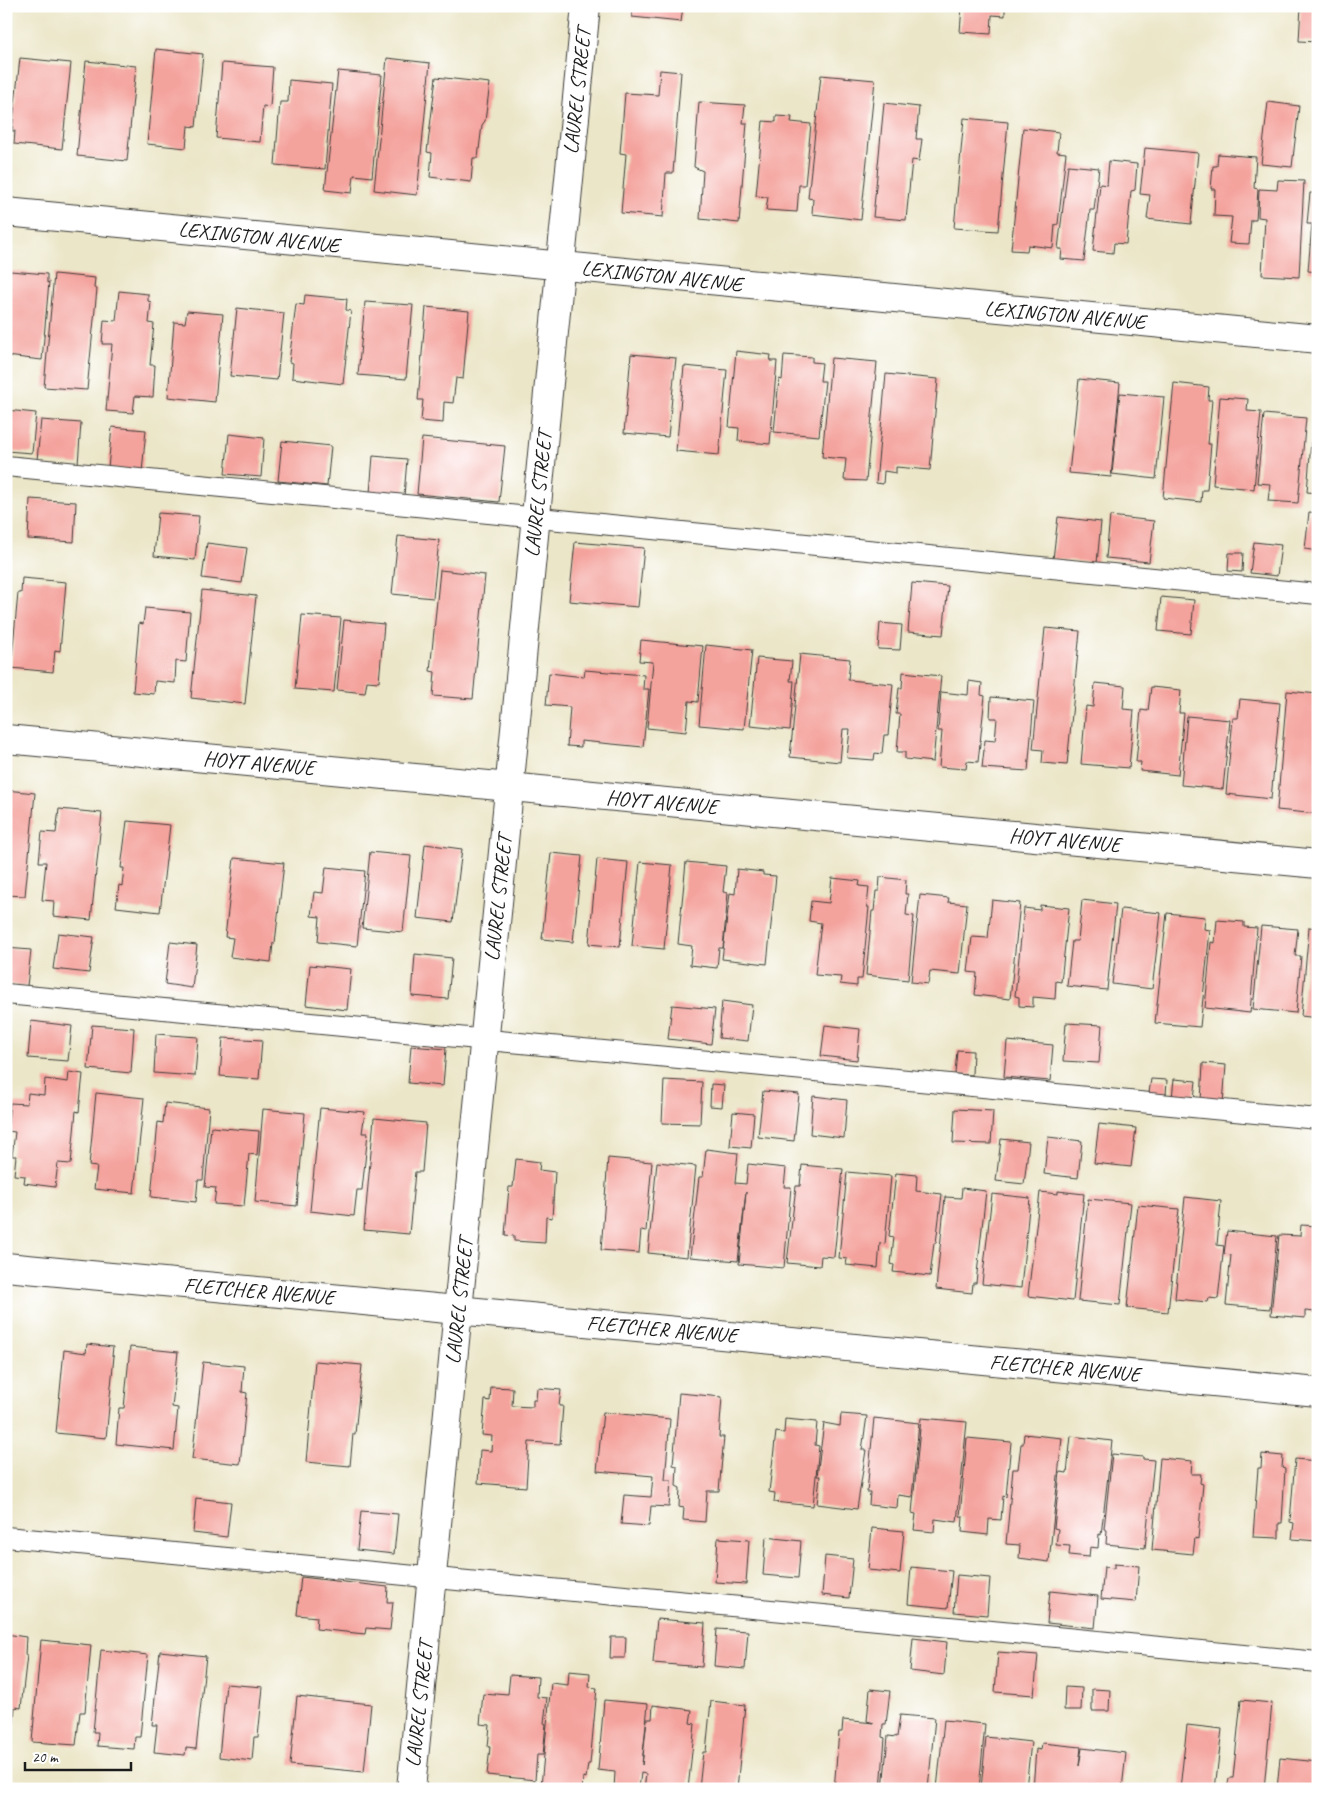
<svg xmlns="http://www.w3.org/2000/svg" width="1324" height="1795" viewBox="0 0 1324 1795" font-family="Caveat,sans-serif">
  <style>
    .building { fill: #f4a29c }
    .lines { fill: none; stroke-linecap: round; stroke-linejoin: round }
    .lane-casing { stroke: #3b3a36; stroke-width: 22 }
    .street-casing { stroke: #3b3a36; stroke-width: 30 }
    .lane { stroke: #fff; stroke-width: 20 }
    .street { stroke: #fff; stroke-width: 28 }
    .labels { text-anchor: middle; stroke-width: 4.5; stroke-linejoin: round; paint-order: stroke }
    .street-label { font-size: 21px; fill: #1c1c1c; stroke: #fff }
  </style>
  <rect width="100%" height="100%" fill="#fff"/>
  <filter id="ink" filterUnits="userSpaceOnUse"><feTurbulence type="fractalNoise" baseFrequency=".02" numOctaves="2"/><feDisplacementMap in="SourceGraphic" scale="10" xChannelSelector="R" yChannelSelector="G"/><feConvolveMatrix kernelMatrix="1 2 1 2 8 2 1 2 1" color-interpolation-filters="sRGB"/></filter>
  <filter id="wash" filterUnits="userSpaceOnUse"><feTurbulence type="fractalNoise" baseFrequency=".0096" numOctaves="4" result="noise"/><feDisplacementMap in="SourceGraphic" scale="20" xChannelSelector="R" yChannelSelector="G"/><feGaussianBlur stdDeviation="1.12" result="paint"/><feColorMatrix in="noise" values="0 0 0 0 0 0 0 0 0 0 0 0 0 0 0 0 0 1.4 0 .05"/><feComposite in="paint" operator="in"/></filter>
  <g filter="url(#wash)">
    <rect width="100%" height="100%" fill="#ebe6c8"/>
    <g id="blocks">
      <!-- building -->
      <g class="building">
        <polygon points="633,6 683,6 681,22 632,17"/>
        <polygon points="962,6 1005,6 1005,16 992,15 991,34 960,32"/>
        <polygon points="1301,6 1318,6 1318,42 1299,41"/>
        <polygon points="156,49 203,54 196,127 188,126 186,148 147,144"/>
        <polygon points="20,58 71,63 62,149 14,144 15,131 12,131"/>
        <polygon points="387,58 430,63 417,195 374,190"/>
        <polygon points="86,61 136,66 127,161 77,156"/>
        <polygon points="222,63 273,67 270,107 263,106 260,142 216,138"/>
        <polygon points="660,70 681,72 673,173 666,173 663,217 621,213 626,154 620,153 625,93 658,95"/>
        <polygon points="338,71 382,75 372,177 354,175 352,193 325,190"/>
        <polygon points="821,75 875,80 861,220 812,214 813,199 808,198"/>
        <polygon points="436,77 490,83 485,121 482,125 478,158 473,158 471,182 430,177 432,153 427,152"/>
        <polygon points="289,80 332,84 325,169 275,165 280,102 288,102"/>
        <polygon points="699,102 745,105 743,123 747,123 739,223 700,219 703,171 694,167"/>
        <polygon points="1268,102 1299,106 1292,167 1261,164"/>
        <polygon points="884,103 919,107 916,139 922,139 919,161 912,160 906,220 873,217"/>
        <polygon points="776,116 792,117 791,122 811,124 805,185 799,185 797,212 766,210 768,197 756,196 763,121 776,122"/>
        <polygon points="964,118 1008,122 998,231 954,228"/>
        <polygon points="1023,128 1059,132 1057,152 1066,153 1058,224 1055,225 1053,248 1028,245 1027,251 1011,250"/>
        <polygon points="1145,148 1198,153 1191,224 1147,219 1150,195 1140,194"/>
        <polygon points="1218,154 1256,157 1254,188 1258,189 1256,220 1251,220 1249,244 1229,243 1232,217 1214,216 1215,189 1211,189 1213,166 1217,166"/>
        <polygon points="1109,161 1137,164 1135,190 1131,191 1126,244 1114,243 1113,253 1093,251 1100,184 1107,185"/>
        <polygon points="1068,165 1099,168 1094,210 1090,210 1084,261 1061,259 1062,249 1058,249"/>
        <polygon points="1278,180 1304,181 1299,277 1262,275 1265,218 1258,217 1259,189 1277,190"/>
        <polygon points="1316,184 1318,184 1318,272 1308,271 1312,224 1307,224 1310,193 1315,193"/>
        <polygon points="10,271 47,274 47,283 49,282 42,360 6,356 6,280 9,281"/>
        <polygon points="54,274 95,278 94,288 97,289 87,390 44,387"/>
        <polygon points="119,291 148,294 148,301 151,302 149,323 154,324 150,365 155,365 153,397 135,396 133,413 106,411 112,344 102,344 104,320 116,321"/>
        <polygon points="305,295 347,299 346,310 351,311 343,384 292,378 293,363 289,362 296,304 304,305"/>
        <polygon points="365,302 413,305 406,379 358,375"/>
        <polygon points="426,307 469,311 463,379 456,378 453,403 444,402 443,423 421,421 423,400 418,400"/>
        <polygon points="237,308 284,313 277,380 230,376"/>
        <polygon points="187,311 223,314 215,402 168,397 174,322 185,323"/>
        <polygon points="736,351 771,355 770,361 777,361 770,444 738,441 739,428 729,427"/>
        <polygon points="631,354 676,358 668,437 624,433"/>
        <polygon points="784,355 812,357 812,362 822,363 820,381 825,381 819,436 774,432 779,379 782,380"/>
        <polygon points="831,358 877,362 866,481 844,480 846,459 822,457"/>
        <polygon points="684,366 727,370 719,455 676,451"/>
        <polygon points="886,374 938,379 930,470 896,467 896,473 884,471 883,484 876,483"/>
        <polygon points="1079,379 1120,383 1111,477 1069,473"/>
        <polygon points="1174,383 1209,387 1208,400 1212,400 1208,444 1211,444 1207,490 1202,490 1201,502 1163,498"/>
        <polygon points="1120,393 1164,397 1156,479 1112,474"/>
        <polygon points="1220,397 1248,399 1247,411 1261,412 1254,489 1213,485"/>
        <polygon points="6,410 36,413 32,453 6,451"/>
        <polygon points="1264,414 1306,418 1298,503 1268,501 1270,484 1257,483"/>
        <polygon points="41,420 81,423 78,464 37,460"/>
        <polygon points="112,427 146,430 142,472 108,468"/>
        <polygon points="229,434 264,438 261,477 225,474"/>
        <polygon points="422,438 505,446 499,502 417,494"/>
        <polygon points="282,441 331,446 327,486 278,481"/>
        <polygon points="1311,442 1318,443 1318,493 1307,492"/>
        <polygon points="373,456 407,459 404,496 370,493"/>
        <polygon points="30,499 76,502 74,542 28,539"/>
        <polygon points="1309,512 1318,513 1318,551 1305,549"/>
        <polygon points="158,513 199,516 195,560 154,556"/>
        <polygon points="1110,516 1154,521 1149,562 1106,558"/>
        <polygon points="1058,517 1101,522 1097,563 1053,559"/>
        <polygon points="398,536 439,540 433,598 392,594"/>
        <polygon points="575,542 644,548 638,607 569,601"/>
        <polygon points="1254,542 1281,545 1277,576 1250,573"/>
        <polygon points="207,543 247,548 242,583 202,578"/>
        <polygon points="1229,553 1243,553 1242,572 1228,571"/>
        <polygon points="440,570 485,575 473,699 433,696 435,672 430,671"/>
        <polygon points="22,578 66,582 60,651 55,650 53,672 11,668 18,593 21,593"/>
        <polygon points="912,583 948,586 943,635 908,632"/>
        <polygon points="202,590 256,596 245,704 191,698"/>
        <polygon points="1161,597 1194,600 1191,634 1158,631"/>
        <polygon points="145,608 190,612 186,662 176,661 175,683 155,681 154,694 133,692 139,623 143,624"/>
        <polygon points="302,615 341,618 334,692 295,689"/>
        <polygon points="344,620 384,624 379,682 367,681 365,693 337,690"/>
        <polygon points="880,623 902,625 900,650 878,649"/>
        <polygon points="1045,628 1080,631 1067,765 1042,763 1043,750 1033,749"/>
        <polygon points="641,640 703,646 698,702 689,701 686,732 647,728 653,662 639,661"/>
        <polygon points="706,645 752,650 744,729 699,725"/>
        <polygon points="800,654 850,659 848,680 893,684 888,735 884,735 882,754 875,753 874,760 847,758 850,729 843,729 840,762 790,757"/>
        <polygon points="757,658 792,661 790,681 794,681 790,730 750,726"/>
        <polygon points="585,670 644,675 643,689 649,689 643,747 581,741 581,747 567,746 570,707 546,705 549,673 584,677"/>
        <polygon points="903,672 941,676 933,762 905,759 905,752 897,752 900,714 896,714 899,688 902,688"/>
        <polygon points="969,681 982,683 981,695 985,696 978,762 967,761 966,769 939,767 942,731 938,731 941,692 968,695"/>
        <polygon points="1095,683 1125,686 1123,709 1134,710 1129,768 1081,764 1086,706 1093,707"/>
        <polygon points="1151,687 1181,690 1179,713 1184,713 1178,775 1140,771 1141,762 1136,762 1141,710 1148,711"/>
        <polygon points="1287,691 1318,694 1318,814 1277,810"/>
        <polygon points="991,697 1034,701 1028,771 982,768 985,740 995,741 997,718 990,718"/>
        <polygon points="1240,699 1280,703 1271,799 1226,794 1233,718 1238,718"/>
        <polygon points="1187,716 1230,720 1223,789 1181,785"/>
        <polygon points="6,790 35,793 25,896 6,895"/>
        <polygon points="59,809 102,813 91,920 53,916 54,901 42,900 46,862 39,862 42,832 56,833"/>
        <polygon points="127,821 170,825 160,912 116,907 119,885 122,886 124,868 121,868"/>
        <polygon points="425,844 462,849 453,922 417,918"/>
        <polygon points="370,852 411,856 403,932 362,928"/>
        <polygon points="551,853 582,856 573,942 542,939"/>
        <polygon points="234,858 284,863 275,943 273,943 271,962 230,957 233,938 225,937"/>
        <polygon points="597,859 628,862 620,947 589,944"/>
        <polygon points="640,862 672,865 664,949 632,946"/>
        <polygon points="686,862 726,866 723,892 728,893 723,948 719,948 717,968 690,965 692,946 678,944"/>
        <polygon points="326,867 365,871 357,946 318,942 320,917 311,916 314,892 323,893"/>
        <polygon points="737,869 763,872 763,875 776,876 767,964 722,959 730,893 735,894"/>
        <polygon points="880,877 906,880 905,894 908,894 906,915 914,916 908,980 866,975 872,911 874,911 876,891 879,891"/>
        <polygon points="832,878 860,881 859,886 869,887 867,907 869,907 862,979 857,979 857,986 840,984 841,977 815,975 821,923 809,921 811,901 829,903"/>
        <polygon points="920,895 949,898 948,902 967,904 960,974 930,971 928,984 911,982"/>
        <polygon points="992,900 1020,903 1010,999 975,995 977,973 968,972 972,937 988,938"/>
        <polygon points="1082,900 1116,904 1107,990 1067,986 1072,941 1078,941"/>
        <polygon points="1040,905 1069,908 1061,982 1056,981 1055,999 1033,997 1033,1007 1019,1006 1019,997 1015,996 1024,908 1040,910"/>
        <polygon points="1121,909 1161,913 1152,989 1112,984"/>
        <polygon points="1167,913 1205,917 1204,929 1210,930 1200,1027 1155,1023"/>
        <polygon points="1217,920 1244,922 1244,927 1257,928 1250,1013 1205,1008 1211,942 1215,943"/>
        <polygon points="1261,926 1298,929 1295,956 1301,956 1296,1013 1253,1009"/>
        <polygon points="1309,927 1318,928 1318,1018 1301,1016"/>
        <polygon points="58,933 94,937 89,973 53,969"/>
        <polygon points="170,942 197,945 192,988 165,984"/>
        <polygon points="6,948 31,950 27,986 6,984"/>
        <polygon points="415,954 452,958 448,999 412,996"/>
        <polygon points="310,965 351,969 347,1010 306,1005"/>
        <polygon points="722,1001 752,1005 748,1041 719,1038"/>
        <polygon points="672,1005 715,1009 711,1044 668,1039"/>
        <polygon points="31,1021 72,1026 68,1061 28,1058"/>
        <polygon points="1066,1023 1102,1025 1099,1063 1063,1061"/>
        <polygon points="92,1025 134,1028 131,1073 88,1069"/>
        <polygon points="825,1025 860,1029 857,1060 821,1056"/>
        <polygon points="156,1034 198,1037 195,1076 154,1073"/>
        <polygon points="223,1038 262,1040 259,1079 220,1076"/>
        <polygon points="1007,1041 1053,1045 1050,1081 1004,1077"/>
        <polygon points="411,1046 446,1049 443,1086 408,1083"/>
        <polygon points="957,1050 973,1051 972,1075 955,1074"/>
        <polygon points="1203,1063 1226,1065 1223,1104 1201,1102"/>
        <polygon points="69,1072 83,1074 79,1112 76,1111 71,1164 58,1163 55,1187 24,1183 25,1176 14,1175 16,1156 12,1156 15,1132 7,1131 10,1103 27,1104 28,1093 44,1095 45,1079 68,1082"/>
        <polygon points="1151,1079 1167,1080 1166,1095 1149,1093"/>
        <polygon points="1174,1079 1196,1081 1194,1099 1172,1098"/>
        <polygon points="664,1080 702,1082 700,1124 662,1123"/>
        <polygon points="711,1084 724,1085 722,1107 710,1106"/>
        <polygon points="763,1091 799,1094 794,1141 758,1137"/>
        <polygon points="96,1093 144,1098 134,1193 94,1189 97,1167 89,1166"/>
        <polygon points="813,1096 847,1100 844,1138 810,1134"/>
        <polygon points="165,1103 209,1108 203,1180 198,1180 196,1202 151,1197 158,1122 163,1123"/>
        <polygon points="320,1108 365,1112 362,1133 368,1133 362,1190 357,1190 354,1216 310,1211"/>
        <polygon points="263,1109 305,1113 297,1206 255,1202"/>
        <polygon points="955,1109 993,1111 991,1144 953,1143"/>
        <polygon points="733,1112 754,1114 751,1148 730,1146"/>
        <polygon points="374,1118 426,1123 422,1172 415,1172 409,1234 364,1230"/>
        <polygon points="1099,1124 1136,1128 1131,1167 1094,1163"/>
        <polygon points="211,1127 259,1131 257,1155 249,1154 244,1206 214,1204 216,1188 205,1187"/>
        <polygon points="1048,1137 1082,1141 1078,1178 1044,1174"/>
        <polygon points="1001,1139 1029,1142 1024,1184 996,1181"/>
        <polygon points="706,1149 738,1153 735,1183 746,1184 748,1164 786,1168 784,1187 791,1187 784,1268 739,1264 746,1192 738,1261 690,1257 699,1177 703,1177"/>
        <polygon points="608,1158 652,1162 646,1231 641,1230 639,1253 601,1250"/>
        <polygon points="516,1159 540,1162 539,1170 555,1172 552,1218 546,1217 545,1243 514,1241 514,1236 505,1235 509,1187 513,1187"/>
        <polygon points="657,1162 696,1166 687,1257 648,1253"/>
        <polygon points="802,1165 843,1169 834,1257 821,1256 820,1266 787,1263 796,1186 800,1186"/>
        <polygon points="847,1172 891,1176 885,1244 880,1243 878,1268 846,1265 847,1259 839,1258"/>
        <polygon points="896,1173 917,1175 916,1191 942,1194 936,1243 934,1243 930,1276 893,1272 894,1265 891,1264 894,1237 889,1236"/>
        <polygon points="962,1188 986,1191 976,1283 973,1283 972,1293 936,1289 945,1197 961,1198"/>
        <polygon points="1058,1191 1084,1194 1073,1301 1028,1296 1040,1192 1058,1194"/>
        <polygon points="992,1194 1030,1198 1021,1288 982,1284"/>
        <polygon points="1185,1197 1221,1201 1217,1245 1224,1246 1218,1299 1209,1298 1208,1302 1175,1299"/>
        <polygon points="1088,1199 1131,1203 1120,1305 1078,1301"/>
        <polygon points="1138,1205 1179,1209 1168,1312 1127,1308"/>
        <polygon points="1301,1225 1318,1226 1318,1291 1316,1312 1305,1311 1305,1318 1271,1315 1279,1235 1300,1236"/>
        <polygon points="1227,1231 1277,1236 1270,1309 1226,1305 1231,1255 1224,1254"/>
        <polygon points="87,1344 113,1347 112,1356 114,1356 106,1438 56,1433 64,1350 86,1353"/>
        <polygon points="130,1347 178,1352 172,1407 178,1408 174,1450 116,1444 119,1408 124,1408"/>
        <polygon points="315,1361 362,1365 355,1434 353,1434 350,1466 306,1462"/>
        <polygon points="203,1362 244,1366 242,1392 247,1393 240,1464 192,1459"/>
        <polygon points="491,1387 513,1388 512,1406 533,1407 533,1400 536,1400 537,1388 561,1390 559,1406 563,1406 560,1444 529,1442 526,1487 478,1483 480,1450 491,1451 492,1436 482,1435 485,1400 490,1401"/>
        <polygon points="679,1393 722,1397 719,1437 724,1437 719,1491 707,1491 705,1522 683,1520 684,1508 679,1507 680,1488 676,1486 677,1466 673,1465"/>
        <polygon points="603,1412 670,1419 665,1480 671,1480 669,1507 651,1506 649,1526 621,1524 624,1495 651,1497 653,1476 597,1471"/>
        <polygon points="841,1414 867,1416 862,1450 866,1450 857,1509 817,1504 820,1476 817,1476 824,1423 840,1426"/>
        <polygon points="874,1418 919,1423 912,1497 898,1495 897,1508 869,1505 870,1492 867,1492"/>
        <polygon points="921,1418 967,1422 957,1522 935,1519 934,1532 914,1530 916,1514 912,1513"/>
        <polygon points="785,1419 817,1422 815,1445 819,1446 813,1506 774,1502 775,1493 769,1492 776,1432 784,1433"/>
        <polygon points="1024,1434 1062,1438 1049,1562 1019,1558 1020,1545 1006,1544 1013,1469 1018,1469 1021,1444 1023,1444"/>
        <polygon points="1071,1436 1112,1441 1101,1535 1099,1534 1098,1548 1090,1547 1089,1557 1069,1555 1070,1546 1056,1545 1058,1529 1054,1528 1060,1472 1067,1473"/>
        <polygon points="967,1438 1011,1442 1006,1497 1003,1496 1001,1520 989,1519 988,1535 962,1532 963,1516 960,1516"/>
        <polygon points="1112,1454 1143,1457 1143,1459 1154,1460 1145,1548 1106,1544 1107,1530 1104,1529"/>
        <polygon points="1262,1454 1283,1456 1282,1468 1285,1469 1282,1523 1279,1523 1279,1538 1253,1537 1258,1468 1261,1468"/>
        <polygon points="1160,1458 1192,1461 1191,1474 1201,1474 1200,1483 1203,1484 1198,1539 1195,1538 1193,1554 1152,1550"/>
        <polygon points="1295,1459 1318,1461 1317,1541 1292,1539 1294,1523 1290,1522"/>
        <polygon points="196,1498 231,1502 227,1537 193,1533"/>
        <polygon points="361,1511 398,1514 394,1554 357,1550"/>
        <polygon points="872,1528 904,1531 900,1573 868,1570"/>
        <polygon points="766,1537 801,1541 798,1578 763,1575"/>
        <polygon points="718,1538 749,1540 746,1584 715,1582"/>
        <polygon points="825,1556 853,1559 849,1598 822,1595"/>
        <polygon points="1114,1564 1139,1566 1136,1602 1101,1599 1104,1567 1114,1568"/>
        <polygon points="911,1567 952,1571 948,1608 908,1604"/>
        <polygon points="957,1575 990,1578 987,1615 954,1612"/>
        <polygon points="301,1577 388,1587 387,1602 393,1602 390,1630 366,1628 365,1634 316,1629 317,1617 297,1615"/>
        <polygon points="1050,1591 1098,1596 1095,1628 1047,1623"/>
        <polygon points="657,1619 705,1623 702,1667 653,1663"/>
        <polygon points="717,1629 748,1631 745,1669 714,1666"/>
        <polygon points="6,1634 26,1637 25,1655 27,1655 21,1708 15,1707 13,1731 6,1730"/>
        <polygon points="611,1637 626,1637 625,1658 610,1658"/>
        <polygon points="913,1638 947,1642 944,1675 910,1671"/>
        <polygon points="41,1640 91,1645 85,1712 80,1712 76,1745 32,1742"/>
        <polygon points="101,1650 148,1655 140,1737 135,1737 134,1749 97,1746 98,1732 93,1732"/>
        <polygon points="160,1651 206,1656 196,1749 186,1748 185,1755 154,1752 157,1725 152,1725"/>
        <polygon points="998,1652 1038,1655 1034,1695 995,1692"/>
        <polygon points="569,1671 590,1673 589,1687 597,1688 590,1764 588,1764 586,1778 583,1777 582,1789 544,1789 545,1787 541,1786 551,1683 568,1685"/>
        <polygon points="510,1675 538,1677 537,1697 547,1698 544,1723 546,1724 543,1755 537,1755 535,1780 487,1775 490,1747 488,1747 490,1725 480,1724 483,1694 496,1695 495,1693 508,1694"/>
        <polygon points="226,1684 263,1687 258,1737 254,1737 252,1761 219,1757"/>
        <polygon points="1065,1687 1082,1688 1081,1710 1064,1710"/>
        <polygon points="870,1689 890,1691 886,1724 883,1724 882,1737 885,1738 881,1789 834,1789 839,1732 842,1732 843,1720 874,1723 867,1721"/>
        <polygon points="1092,1689 1110,1690 1109,1711 1092,1711"/>
        <polygon points="297,1696 371,1704 364,1772 290,1765"/>
        <polygon points="604,1700 648,1704 642,1765 647,1719 652,1719 653,1705 692,1710 690,1723 695,1724 688,1789 644,1789 646,1774 641,1773 639,1789 614,1789 615,1772 598,1770"/>
        <polygon points="1241,1700 1272,1703 1264,1789 1227,1789 1229,1778 1233,1778"/>
        <polygon points="711,1701 745,1705 737,1789 699,1789 703,1752 706,1752"/>
        <polygon points="900,1715 935,1718 928,1789 883,1789 888,1736 897,1737"/>
        <polygon points="944,1720 985,1724 979,1789 937,1789"/>
        <polygon points="1187,1725 1222,1729 1215,1789 1180,1789"/>
        <polygon points="986,1737 1031,1742 1026,1789 981,1789"/>
        <polygon points="1042,1743 1081,1747 1079,1766 1082,1748 1126,1753 1122,1789 1033,1789 1036,1749 1041,1750"/>
        <polygon points="1280,1758 1318,1762 1318,1789 1277,1789"/>
      </g>
    </g>
  </g>
  <g filter="url(#ink)">
    <use href="#blocks" fill-opacity="0" stroke="#3b3a36" stroke-width="1"/>
    <g class="lines">
      <defs>
        <g id="lane">
          <polyline points="6,466 1318,594"/>
          <polyline points="6,994 1318,1119"/>
          <polyline points="6,1537 1318,1662"/>
        </g>
        <g id="street">
          <polyline points="6,212 1318,339"/>
          <polyline points="6,739 1318,864"/>
          <polyline points="6,1267 1318,1392"/>
          <polyline points="411,1789 586,6"/>
        </g>
      </defs>
      <!-- lane casing -->
      <use href="#lane" class="lane-casing"/>
      <!-- street casing -->
      <use href="#street" class="street-casing"/>
      <!-- lane -->
      <use href="#lane" class="lane"/>
      <!-- street -->
      <use href="#street" class="street"/>
    </g>
  </g>
  <g class="labels">
    <!-- street labels -->
    <g class="street-label">
      <text transform="translate(577 91) rotate(-84)" y="7">LAUREL STREET</text>
      <text transform="translate(259 237) rotate(6)" y="7">LEXINGTON AVENUE</text>
      <text transform="translate(662 276) rotate(6)" y="7">LEXINGTON AVENUE</text>
      <text transform="translate(1065 315) rotate(5)" y="7">LEXINGTON AVENUE</text>
      <text transform="translate(538 494) rotate(-84)" y="7">LAUREL STREET</text>
      <text transform="translate(259 763) rotate(5)" y="7">HOYT AVENUE</text>
      <text transform="translate(662 802) rotate(5)" y="7">HOYT AVENUE</text>
      <text transform="translate(1065 840) rotate(5)" y="7">HOYT AVENUE</text>
      <text transform="translate(498 898) rotate(-84)" y="7">LAUREL STREET</text>
      <text transform="translate(259 1291) rotate(5)" y="7">FLETCHER AVENUE</text>
      <text transform="translate(459 1301) rotate(-84)" y="7">LAUREL STREET</text>
      <text transform="translate(662 1329) rotate(5)" y="7">FLETCHER AVENUE</text>
      <text transform="translate(1065 1368) rotate(5)" y="7">FLETCHER AVENUE</text>
      <text transform="translate(419 1704) rotate(-84)" y="7">LAUREL STREET</text>
    </g>
  </g>
  <!-- margin -->
  <rect width="1324" height="1795" fill="none" stroke="#fff" stroke-width="25"/>
  <!-- scale -->
  <path d="M25 1762v8h106v-8" fill="none" stroke="#1c1c1c" stroke-width="2.5"/>
  <text x="32" y="1762" font-size="15" fill="#1c1c1c" stroke="#ffffff" stroke-width="4" paint-order="stroke">20 m</text>
</svg>
